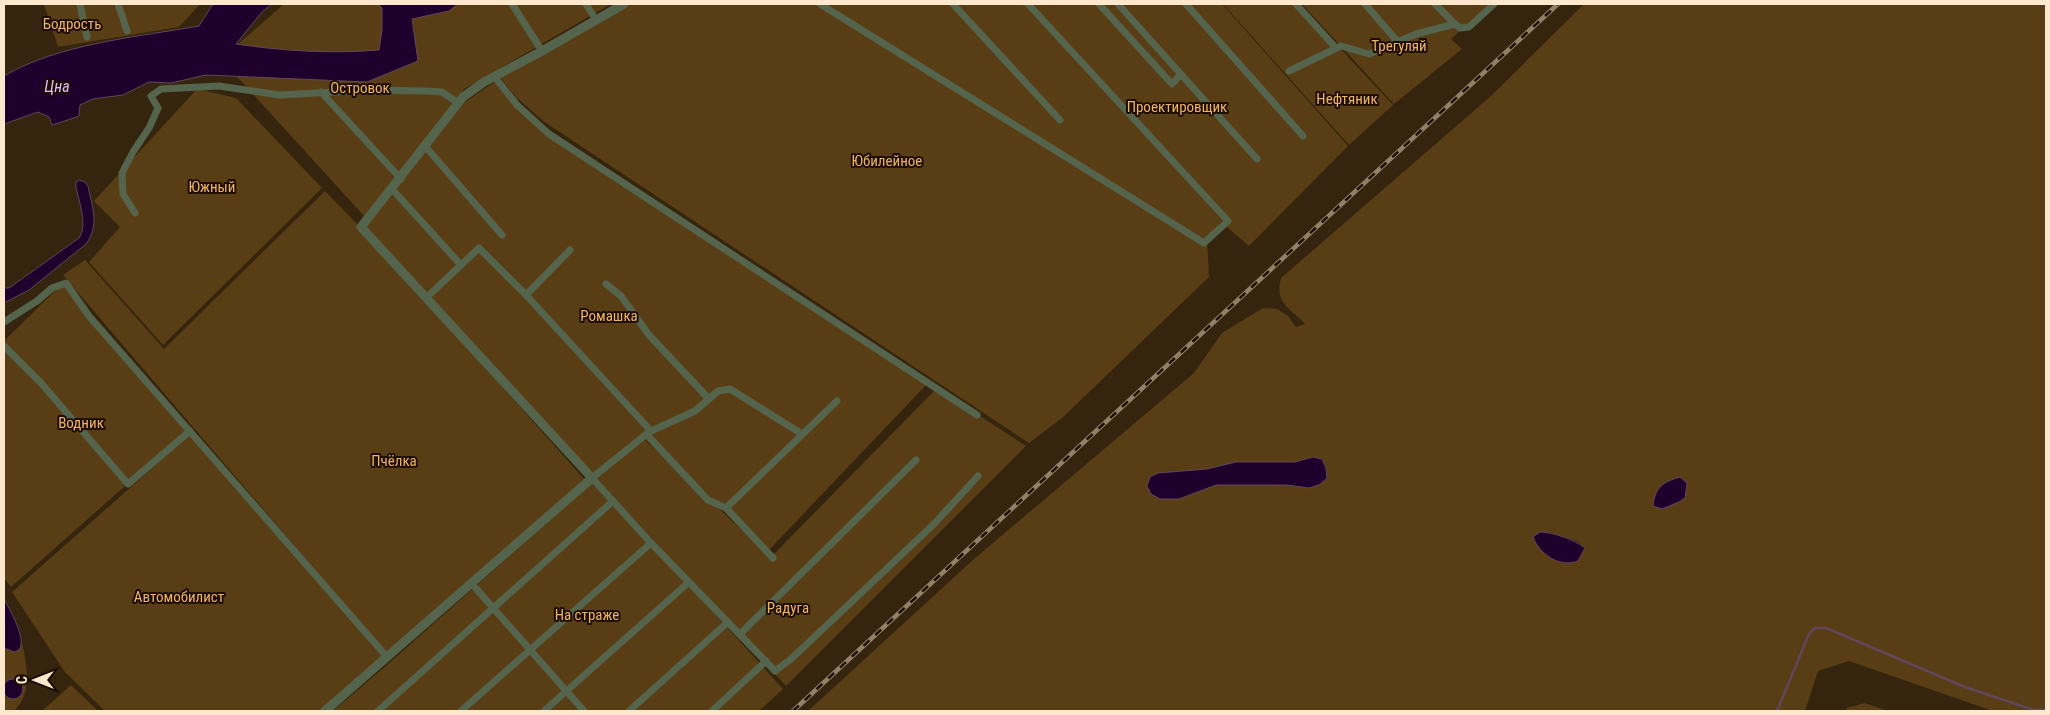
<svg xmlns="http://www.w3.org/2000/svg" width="2050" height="715" viewBox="0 0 2050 715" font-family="'Roboto Condensed',sans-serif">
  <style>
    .green { fill: #593e15; fill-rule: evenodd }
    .water { fill: #1f002c; stroke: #62465c }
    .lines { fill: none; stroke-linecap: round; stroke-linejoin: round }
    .stream { stroke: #62465c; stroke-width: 2.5 }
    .minor { stroke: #55644c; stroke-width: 7 }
    .tertiary { stroke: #55644c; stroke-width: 9 }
    .rail-casing { stroke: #938067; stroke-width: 4.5 }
    .rail { stroke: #1c0d00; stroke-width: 2.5; stroke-dasharray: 8; stroke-linecap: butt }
    .labels { text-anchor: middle; stroke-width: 4; stroke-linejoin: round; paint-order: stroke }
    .park-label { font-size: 15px; fill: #f1b560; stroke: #1c0d00 }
    .water-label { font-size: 16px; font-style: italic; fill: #e4bafa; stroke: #1c0d00 }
  </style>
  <rect width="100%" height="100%" fill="#35250e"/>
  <!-- green -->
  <g class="green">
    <polygon points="44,4 200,4 179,27 58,47"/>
    <polygon points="284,4 611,4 464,89 365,217 221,59"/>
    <polygon points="629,4 1222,4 1348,146 1249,246 1221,222 1207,239 1209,277 1062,418 1029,443 543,121 516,97 500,77"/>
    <polygon points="1223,4 1299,4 1393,105 1349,145"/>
    <polygon points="1302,4 1489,4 1451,39 1462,49 1394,104"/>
    <path d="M1584,4H2046V711H1993L1849,661L1818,671L1805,711H808L974,559L1194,373L1222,333L1263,308L1277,309L1288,316L1296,327L1305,324C1290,307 1274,304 1281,278L1491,96ZM1313,457L1309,488L1287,485H1216L1169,499H1160L1151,494L1147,486L1236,462H1295ZM1549,532L1577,541L1585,548L1578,561Z"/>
    <polygon points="496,81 539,125 927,384 768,551 644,434 645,440 771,557 937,388 1026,446 786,686 597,479 363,229 465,102"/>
    <polygon points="197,89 236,98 322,188 163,345 89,262 120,227 94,201"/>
    <polygon points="325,191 358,225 584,479 388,655 63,275 85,260 164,349"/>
    <polygon points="64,282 187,431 11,587 4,578 4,341"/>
    <polygon points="190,435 386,658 322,711 105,711 65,672 12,592"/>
    <polygon points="594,481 783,689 759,711 333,711 387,665"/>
    <path d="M22,642C27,667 33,692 14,711H4V695L7,698V681L4,684V649L14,652L21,647Z"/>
    <polygon points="71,685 98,711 42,711"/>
    <polygon points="1865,703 1888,711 1845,711 1847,708"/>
  </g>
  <!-- water -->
  <g class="water">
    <path d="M213,4H272L262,12L236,44C283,51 331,54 379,50L382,30V8L378,4H458L449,11L412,19L418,61L367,82L206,75L171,83L149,82L123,95L93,99L80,105L79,115L77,117L52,125L49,117L38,112L4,124V76C58,44 137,37 199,26Z"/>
    <path d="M79,180L85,182L88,186C92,207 100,225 86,244L29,290L4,303V288H9L79,238C88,225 79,202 76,187V182Z"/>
    <polygon points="1313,457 1322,459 1326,468 1327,478 1319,485 1309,488 1287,485 1216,485 1179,499 1160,499 1151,494 1147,486 1150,477 1158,473 1207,469 1236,462 1295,462"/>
    <path d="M1680,477L1687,483L1685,498L1679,502L1662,509L1653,506C1655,487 1663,482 1680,477Z"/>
    <path d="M1540,532C1553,532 1575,540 1585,548L1578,561C1560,568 1540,555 1533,537Z"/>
    <path d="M4,599C10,610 27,639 19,650L14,652L4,648Z"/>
    <circle cx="13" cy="689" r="10"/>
  </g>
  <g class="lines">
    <!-- stream -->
    <polyline class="stream" points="1777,711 1809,634 1815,628 1826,628 1965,687 2034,710 2046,710"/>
    <!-- minor -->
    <g class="minor">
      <polyline points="80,4 87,37"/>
      <polyline points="118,4 127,31"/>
      <polyline points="512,4 542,51"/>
      <polyline points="586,4 596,20"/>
      <polyline points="820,4 1204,243 1228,221 1028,4"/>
      <polyline points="953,4 1060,120"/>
      <polyline points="1099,4 1172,84 1181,74"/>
      <polyline points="1118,4 1257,159"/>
      <polyline points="1186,4 1303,136"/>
      <polyline points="1296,4 1336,48"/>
      <polyline points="1365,4 1398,42"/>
      <polyline points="1455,24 1460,28 1469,27 1494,4"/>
      <polyline points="1289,71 1341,46 1369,54 1416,34 1455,24 1435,4"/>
      <polyline points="494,76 517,105 549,134 977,415"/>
      <polyline points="321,92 401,179"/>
      <polyline points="425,146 502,235"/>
      <polyline points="392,189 461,265"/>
      <polyline points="135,213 123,194 122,173 133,152 149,128 158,108 151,96 161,89 219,86 280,95 371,90 426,91 442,92 458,103"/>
      <polyline points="606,284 621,296 649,335 709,399"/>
      <polyline points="526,295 570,250"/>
      <polyline points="426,298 479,248 526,295 651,431"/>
      <polyline points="4,322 37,301 52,288 66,283 89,316 387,657"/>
      <polyline points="4,346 41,383 128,484 190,431"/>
      <polyline points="646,434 708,500 726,508"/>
      <polyline points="802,434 730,389 718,391 695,411 649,432 592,478 651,543 775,671 791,659 934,524 978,476"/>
      <polyline points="773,558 726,508 837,401"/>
      <polyline points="472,584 584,711"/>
      <polyline points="740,634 916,460"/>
      <polyline points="378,711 613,501"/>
      <polyline points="461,711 651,543"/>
      <polyline points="544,711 689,582"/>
      <polyline points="629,711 728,622"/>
      <polyline points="712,711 766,661"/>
    </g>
    <!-- tertiary -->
    <polyline class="tertiary" points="325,711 592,478 361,227 463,97 484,82 542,51 624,4"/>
    <defs>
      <polyline id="rail" points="793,711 1558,4"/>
    </defs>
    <!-- rail casing -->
    <use href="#rail" class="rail-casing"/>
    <!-- rail -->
    <use href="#rail" class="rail"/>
  </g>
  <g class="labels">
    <!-- park labels -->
    <g class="park-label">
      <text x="72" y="29">Бодрость</text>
      <text x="1399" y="51">Трегуляй</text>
      <text x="360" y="93">Островок</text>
      <text x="1347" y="104">Нефтяник</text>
      <text x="1177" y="112">Проектировщик</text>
      <text x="887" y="166">Юбилейное</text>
      <text x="212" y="192">Южный</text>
      <text x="609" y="321">Ромашка</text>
      <text x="81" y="428">Водник</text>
      <text x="394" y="466">Пчёлка</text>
      <text x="179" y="602">Автомобилист</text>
      <text x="788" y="613">Радуга</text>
      <text x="587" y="620">На страже</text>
    </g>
    <!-- water labels -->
    <g class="water-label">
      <text x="57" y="92">Цна</text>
    </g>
  </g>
  <!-- border -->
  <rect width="2050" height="715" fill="none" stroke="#fee8cd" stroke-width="10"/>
  <!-- north arrow -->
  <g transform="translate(35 680) rotate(270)" stroke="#1c0d00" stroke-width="4" paint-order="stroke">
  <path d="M0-4L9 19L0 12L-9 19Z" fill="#fee8cd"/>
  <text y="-8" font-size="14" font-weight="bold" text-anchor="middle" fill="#fee8cd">С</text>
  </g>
</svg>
